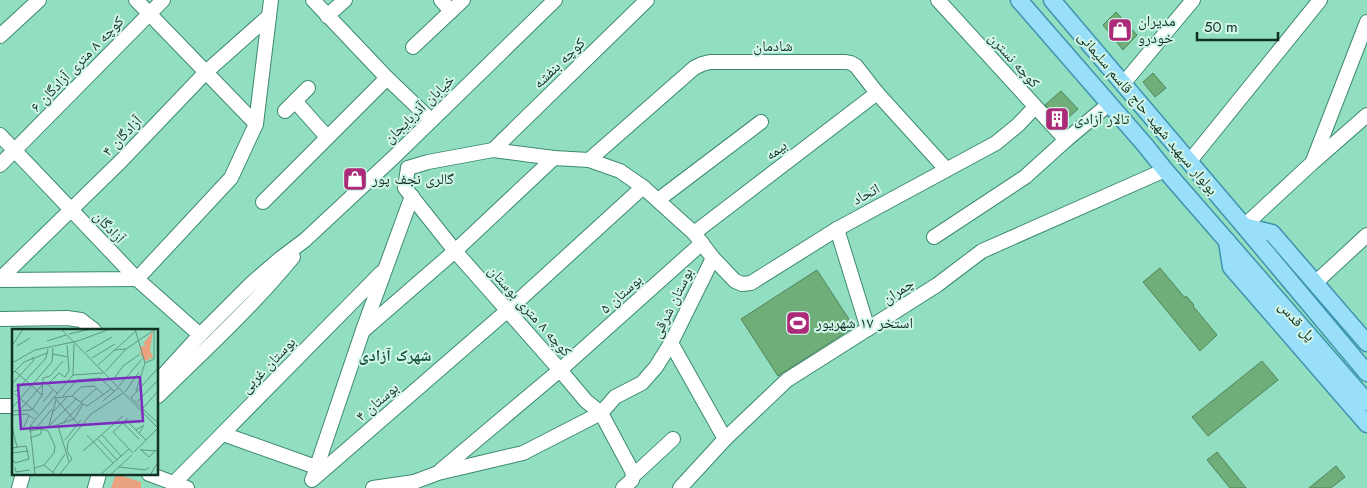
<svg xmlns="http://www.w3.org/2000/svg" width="1367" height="488" viewBox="0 0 1367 488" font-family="Jost,'Noto Naskh Arabic',sans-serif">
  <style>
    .green { fill: #e9a27d }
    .building { fill: #6fae78; stroke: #518559 }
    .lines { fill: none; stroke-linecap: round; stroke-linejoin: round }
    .minor-casing { stroke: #3d8a70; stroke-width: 16 }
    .major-casing { stroke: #3e94ae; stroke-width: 19 }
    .minor { stroke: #fff; stroke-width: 14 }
    .major { stroke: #9adffa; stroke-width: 16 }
    .labels { text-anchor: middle; stroke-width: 4; stroke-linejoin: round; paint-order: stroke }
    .poi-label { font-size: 15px; fill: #103126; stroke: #d1f6e7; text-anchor: start }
    .street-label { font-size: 15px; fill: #103126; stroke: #d1f6e7 }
    .neighbourhood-label { font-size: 16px; font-weight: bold; fill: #1b5743; stroke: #d1f6e7 }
    .inset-road { fill: none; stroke: #5e9983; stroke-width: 1 }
    .view { fill: #7b2cbf; fill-opacity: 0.15; stroke: #7b2cbf; stroke-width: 2.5 }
    .inset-edge { fill: none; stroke: #103126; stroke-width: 2.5 }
  </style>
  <rect width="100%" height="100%" fill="#92dec1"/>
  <!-- green -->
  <polygon class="green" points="116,474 141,482 141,488 111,488"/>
  <!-- building -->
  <g class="building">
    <polygon points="1116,12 1137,35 1123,50 1103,25"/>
    <polygon points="1153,73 1166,88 1155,97 1143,82"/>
    <polygon points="1061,91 1078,109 1062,123 1045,105"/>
    <polygon points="1160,268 1185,298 1186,296 1194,305 1193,306 1217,335 1200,351 1143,282"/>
    <polygon points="817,270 854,327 778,376 741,319"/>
    <polygon points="1262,361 1278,380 1208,436 1192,417"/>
    <polygon points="1217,452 1246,488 1230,488 1207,460"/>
    <polygon points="1336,466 1345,477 1331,488 1309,488"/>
  </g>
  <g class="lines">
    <defs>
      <g id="minor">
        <polyline points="136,0 256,124"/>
        <polyline points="313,0 387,78 431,120"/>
        <polyline points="441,0 451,11"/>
        <polyline points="938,0 1066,140"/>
        <polyline points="327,16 345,0"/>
        <polyline points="0,36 39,0"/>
        <polyline points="413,47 463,0"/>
        <polyline points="1123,84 1193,0"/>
        <polyline points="295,101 327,137"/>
        <polyline points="285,111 308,88"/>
        <polyline points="0,135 137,279 200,335"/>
        <polyline points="493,150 647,0"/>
        <polyline points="589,160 694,68 702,64 710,62 846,62 851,63 856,66 877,93 946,169"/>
        <polyline points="1313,161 1367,22"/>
        <polyline points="1189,162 1320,0"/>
        <polyline points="0,165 163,0"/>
        <polyline points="408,168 428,162 493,150 554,158 589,160 620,171 643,187 694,233 713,258 735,281 742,284 751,283 837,229 996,143 1018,125 1035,107"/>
        <polyline points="408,168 405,188 455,251 560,370 586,401 601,413 632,471 633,476"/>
        <polyline points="658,200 761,122"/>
        <polyline points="263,202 387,78"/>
        <polyline points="1244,226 1311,164 1367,115"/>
        <polyline points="837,229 868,329"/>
        <polyline points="694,233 877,93"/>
        <polyline points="934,237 1025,177 1066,140 1109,104"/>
        <polyline points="0,279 121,161 206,72 269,16"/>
        <polyline points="0,280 137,279 231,178 256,124 271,0"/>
        <polyline points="1315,283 1367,235"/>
        <polyline points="0,319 67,318 81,320 94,330"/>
        <polyline points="364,330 455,251 554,158"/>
        <polyline points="671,343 725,439"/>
        <polyline points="158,381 200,335 253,282 281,258 305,240 395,156 555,0"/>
        <path d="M158,396C204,351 252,307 293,257"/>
        <polyline points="0,406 14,406"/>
        <polyline points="223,434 316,467"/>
        <polyline points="441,470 560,370 702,243"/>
        <polyline points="149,474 187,488"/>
        <polyline points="313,478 363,330 412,196"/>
        <polyline points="312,480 508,310 643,187"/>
        <polyline points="174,483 381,273"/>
        <polyline points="19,488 23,474"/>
        <polyline points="95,488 99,474"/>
        <polyline points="373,488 414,482 438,473 523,453 601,413 615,397 642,383 656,367 671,343 713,258"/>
        <polyline points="623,488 632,480 633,476 673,439"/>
        <polyline points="680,488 725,439 787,380 937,285 982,251 1165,170"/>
      </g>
      <g id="major">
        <polyline points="1019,0 1145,145 1165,170 1367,402"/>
        <polyline points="1052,0 1244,226 1367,373"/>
        <polyline points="1244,226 1272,233 1367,343"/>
        <polyline points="1227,241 1231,267 1367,424"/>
      </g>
    </defs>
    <!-- minor casing -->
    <use href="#minor" class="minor-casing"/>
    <!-- major casing -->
    <use href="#major" class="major-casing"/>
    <!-- minor -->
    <use href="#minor" class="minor"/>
    <!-- major -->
    <use href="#major" class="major"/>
  </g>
  <!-- icons -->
  <defs>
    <symbol id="shop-square" viewBox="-11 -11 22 22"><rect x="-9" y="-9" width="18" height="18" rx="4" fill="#ab2b79" stroke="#d1f6e7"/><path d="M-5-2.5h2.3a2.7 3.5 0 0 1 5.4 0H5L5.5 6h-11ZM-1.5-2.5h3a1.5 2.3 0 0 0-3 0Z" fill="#fff"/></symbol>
    <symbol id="building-square" viewBox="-11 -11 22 22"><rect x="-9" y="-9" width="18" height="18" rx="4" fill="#ab2b79" stroke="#d1f6e7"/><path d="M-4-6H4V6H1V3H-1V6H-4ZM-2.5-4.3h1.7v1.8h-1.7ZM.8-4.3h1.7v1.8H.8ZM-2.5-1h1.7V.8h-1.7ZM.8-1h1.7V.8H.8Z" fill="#fff"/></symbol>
    <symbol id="stadium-square" viewBox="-11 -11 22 22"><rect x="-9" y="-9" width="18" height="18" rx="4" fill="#ab2b79" stroke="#d1f6e7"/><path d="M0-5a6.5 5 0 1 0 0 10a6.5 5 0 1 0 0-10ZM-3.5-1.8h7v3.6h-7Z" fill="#fff"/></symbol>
  </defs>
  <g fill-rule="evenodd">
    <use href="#shop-square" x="1106" y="16" width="28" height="28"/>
    <use href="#building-square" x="1043" y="105" width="28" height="28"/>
    <use href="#shop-square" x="341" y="165" width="28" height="28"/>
    <use href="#stadium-square" x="784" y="309" width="28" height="28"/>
  </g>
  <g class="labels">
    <!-- poi labels -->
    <g class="poi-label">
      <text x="1138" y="26">مدیران<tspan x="1138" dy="17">خودرو</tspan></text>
      <text x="1074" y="124">تالار آزادی</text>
      <text x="372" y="184">گالری نجف پور</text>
      <text x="816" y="328">استخر ١٧ شهریور</text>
    </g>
    <!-- street labels -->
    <g class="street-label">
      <text x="773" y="51">شادمان</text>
      <text transform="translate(1014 60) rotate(48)" y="5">کوچه نسترن</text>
      <text transform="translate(559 63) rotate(-44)" y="5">کوچه بنفشه</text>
      <text transform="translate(77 64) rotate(-46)" y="5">کوچه ۸ متری آزادگان ۶</text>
      <text transform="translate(419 109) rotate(-44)" y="5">خیابان آذربایجان</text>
      <text transform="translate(1148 113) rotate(50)" y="5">بولوار سپهبد شهید حاج قاسم سلیمانی</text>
      <text transform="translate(122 136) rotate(-46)" y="5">آزادگان ۴</text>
      <text transform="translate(776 150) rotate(-37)" y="5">بیمه</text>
      <text transform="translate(866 194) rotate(-29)" y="5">اتحاد</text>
      <text transform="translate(109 227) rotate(47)" y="5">آزادگان</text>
      <text transform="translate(898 291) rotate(-33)" y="5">چمران</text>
      <text transform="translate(621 294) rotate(-42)" y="5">بوستان ۵</text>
      <text transform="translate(672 303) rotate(-64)" y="5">بوستان شرقی</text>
      <text transform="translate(530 311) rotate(48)" y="5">کوچه ۸ متری بوستان</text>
      <text transform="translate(1297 321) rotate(49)" y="5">پل قدس</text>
      <text transform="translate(268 365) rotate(-46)" y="5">بوستان غربی</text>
      <text transform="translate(377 402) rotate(-41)" y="5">بوستان ۴</text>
    </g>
    <!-- neighbourhood labels -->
    <g class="neighbourhood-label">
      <text x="395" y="361">شهرک آزادی</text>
    </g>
  </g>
  <!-- overview -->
  <g transform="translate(12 329)">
    <rect width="146" height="146" fill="#92dec1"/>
    <path d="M141,2L138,21L141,28L139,30L135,24L138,30L133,32L128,24L129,17H135L131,15Z" fill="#e9a27d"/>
    <path class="inset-road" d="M49,0L147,100M123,0L133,34M57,5L79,0M35,12L54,6M0,17L11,0M5,17L18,9M102,21L114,20L142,1M74,23L100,8M41,25L56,28M80,29L103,15M0,34L23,21L66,12L98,0M133,34L142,30V1M86,36L124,2M3,42L30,66M93,43L114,20M0,45L12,33L35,24M61,46L91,44M53,48L57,42L55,16M65,51L88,49L102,62M101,51L111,37L128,25M33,53L45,64M0,55L22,31L20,28M35,56L47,44L53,48M107,57L130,30M124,62L133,34M3,63L34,29L36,20M113,63L127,43M3,65L26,85M51,67L65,51M60,67L69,58L82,57L92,66M42,68L66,95M43,69L60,67L70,74M119,69L147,38M119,69L147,95M91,72L106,59M31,73L41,61M69,73L85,59M125,73L147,50M71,75L75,77L99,60M0,79L40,33L41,19M131,79L147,61M8,81L30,56M0,82L20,81L30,66L31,49L38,47L51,32M41,83L56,67M0,86L15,85L22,90M116,89L101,103L121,124M114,91L134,111M111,94L127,110M50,95L70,74M37,96L44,71M18,97L36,102L43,117L42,124L32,136L23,139M37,97L65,69M46,97L57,133M0,98L5,118M25,98L40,80M36,99L62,90L71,75M11,100L17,86M124,101L132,96L127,104M17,102L29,100V105L18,109M75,106L101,134M90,106L109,127M85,109L105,131M53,111L69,91M0,119L14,117L17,130L3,134L0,130M128,120L137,128L143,122M129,121L147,122M71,122L111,87M122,123L145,100M0,124L17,122M32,136L44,146M3,138L4,143L18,141M107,138L134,141L137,138M41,143L53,125M23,146L18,97L61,46L62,15M47,146L60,130L55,122L56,113L79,85L111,64M88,146L117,120M98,146L120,126M138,146L147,132"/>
    <path class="view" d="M128,48L131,92L9,100L6,56Z"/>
    <rect width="146" height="146" class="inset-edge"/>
  </g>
  <!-- scale -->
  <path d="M1197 32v8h81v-8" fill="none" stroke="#103126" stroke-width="2.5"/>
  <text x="1204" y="32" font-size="15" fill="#103126" stroke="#d1f6e7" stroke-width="4" paint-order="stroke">50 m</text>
</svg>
